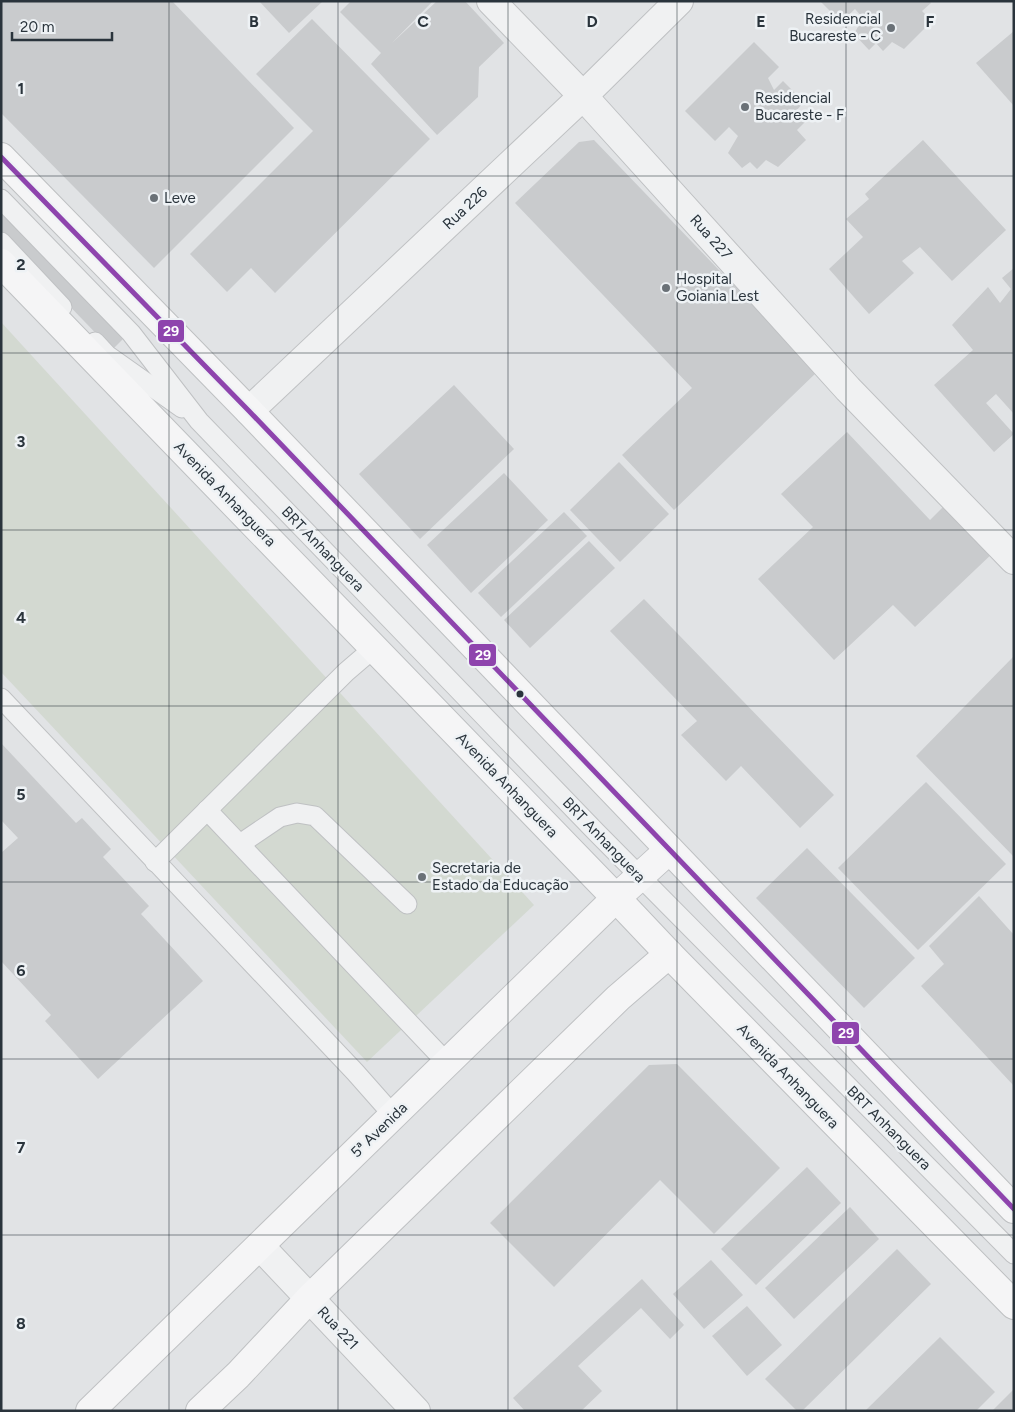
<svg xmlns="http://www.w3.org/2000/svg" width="1015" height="1412" viewBox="0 0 1015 1412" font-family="Figtree,sans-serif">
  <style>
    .green { fill: #d3d9d1 }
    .building { fill: #c9cbcd }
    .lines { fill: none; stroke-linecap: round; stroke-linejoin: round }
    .lane-casing { stroke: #bfc1c3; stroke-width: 21 }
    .street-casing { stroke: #bfc1c3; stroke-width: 30 }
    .secondary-casing { stroke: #bfc1c3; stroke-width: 30 }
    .primary-casing { stroke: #bec0c2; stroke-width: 30 }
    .lane { stroke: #f0f1f2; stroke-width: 19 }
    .street { stroke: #f0f1f2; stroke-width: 28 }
    .secondary { stroke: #f5f5f6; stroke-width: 28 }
    .primary { stroke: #f5f5f6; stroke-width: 28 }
    .bus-1-casing { stroke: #eef2f5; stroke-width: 9 }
    .bus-1 { stroke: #8e44ad; stroke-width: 5 }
    .grid { fill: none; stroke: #2a343c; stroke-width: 1; stroke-opacity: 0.55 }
    .poi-dot { fill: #6a7177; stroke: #eef2f5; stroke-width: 2 }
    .bus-dot { fill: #2a343c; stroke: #eef2f5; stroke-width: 2 }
    .labels { text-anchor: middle; stroke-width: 5; stroke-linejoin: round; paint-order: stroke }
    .poi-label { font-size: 15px; fill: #2a343c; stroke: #eef2f5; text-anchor: start }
    .street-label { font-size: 15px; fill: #2a343c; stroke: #eef2f5 }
    .grid-label { font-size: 16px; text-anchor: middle; font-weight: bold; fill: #2a343c; stroke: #eef2f5; stroke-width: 5; stroke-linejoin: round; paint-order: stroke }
    .line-badge { stroke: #eef2f5; stroke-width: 2 }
    .badge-label { font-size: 14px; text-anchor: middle; font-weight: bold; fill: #fff }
  </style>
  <rect width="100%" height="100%" fill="#e1e3e5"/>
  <!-- green -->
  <polygon class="green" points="1,322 534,905 367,1062 1,672"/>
  <!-- building -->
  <g class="building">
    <polygon points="1,1 172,1 294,128 154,268 1,113"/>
    <polygon points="259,1 323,1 289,33"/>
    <polygon points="351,1 431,1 432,2 392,43 437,1 465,1 504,43 479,67 478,97 437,135 371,64 381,53 340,12"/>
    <polygon points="820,1 929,1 931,3 922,11 932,21 904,49 892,42 883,51 876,43 869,50 854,34 863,18 855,9 841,22"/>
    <polygon points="312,19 430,139 275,293 251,268 227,292 190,254 313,131 256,74"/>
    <polygon points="1014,31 1014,106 976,63"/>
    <polygon points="754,42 779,67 768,78 774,90 783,81 804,102 795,112 805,122 797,130 806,140 778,167 766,160 757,169 750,162 742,168 728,153 738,136 729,127 715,141 685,111"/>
    <polygon points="594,140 817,372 674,510 622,455 692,388 515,203 579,142"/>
    <polygon points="923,140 1006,230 952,281 920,247 902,261 914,273 869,314 829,269 863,237 846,219 869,199 865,194"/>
    <polygon points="1,206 126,336 112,350 1,235"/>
    <polygon points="1014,268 1014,414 996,394 986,403 1014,434 994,452 934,385 973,350 952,325 988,287 1000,303 1011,289 1002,278"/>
    <polygon points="454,385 514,449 420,539 359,474"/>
    <polygon points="847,432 930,520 949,501 996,550 915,627 893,605 834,660 758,579 813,527 781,494"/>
    <polygon points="619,462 669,514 620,562 570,510"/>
    <polygon points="504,473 548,520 471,593 427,545"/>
    <polygon points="564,512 587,536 501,617 478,593"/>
    <polygon points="589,541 615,568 530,648 504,620"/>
    <polygon points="644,599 834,795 800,828 741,766 726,781 681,735 697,721 610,631"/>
    <polygon points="1014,656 1014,857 916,756"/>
    <polygon points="1,743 76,823 82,818 111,849 103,857 149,906 141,914 203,981 98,1079 45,1021 51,1015 1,961 1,853 18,838 1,820"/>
    <polygon points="926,782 1006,864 918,950 838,868"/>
    <polygon points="807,848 915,958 864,1008 756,898"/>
    <polygon points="979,896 1014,935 1014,1086 921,986 944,964 929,946"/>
    <polygon points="677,1064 780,1168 714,1234 660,1180 554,1287 490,1223 649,1065"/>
    <polygon points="807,1167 841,1203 756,1285 721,1249"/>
    <polygon points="850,1207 879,1239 794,1319 765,1288"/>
    <polygon points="897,1249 931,1284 802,1411 797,1411 765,1379"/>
    <polygon points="711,1260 743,1295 704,1329 673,1294"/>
    <polygon points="642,1279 684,1325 670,1339 641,1308 578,1366 602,1391 581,1411 525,1411 513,1398"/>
    <polygon points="747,1306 782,1345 747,1376 712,1336"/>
    <polygon points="940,1337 995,1392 976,1411 865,1411"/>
    <polygon points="1014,1389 1014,1411 992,1411"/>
  </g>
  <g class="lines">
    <defs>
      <g id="lane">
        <polyline points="1,199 131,333 199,421 596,832 1014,1254"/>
        <polyline points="1,242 62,307"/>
        <polyline points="95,342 107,355 182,408"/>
        <polyline points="1,698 355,1072 393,1115"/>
        <polyline points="207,810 447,1063"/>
        <polyline points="240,844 280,817 297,813 315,816 407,904"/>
        <polyline points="155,862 346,672 374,648"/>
      </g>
      <g id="street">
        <polyline points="491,1 583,96 848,389 1014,560"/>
        <polyline points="249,411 583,96 679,1"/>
        <polyline points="260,1246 416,1411"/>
      </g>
      <g id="secondary">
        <polyline points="90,1411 616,898 669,850"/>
        <polyline points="200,1411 238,1375 310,1298 618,998 669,954"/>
      </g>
      <g id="primary">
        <polyline points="1,157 249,411 1014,1209"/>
        <polyline points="1,263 616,898 669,954 1014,1305"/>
      </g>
    </defs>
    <!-- lane casing -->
    <use href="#lane" class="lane-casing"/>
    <!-- street casing -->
    <use href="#street" class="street-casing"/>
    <!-- secondary casing -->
    <use href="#secondary" class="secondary-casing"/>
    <!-- primary casing -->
    <use href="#primary" class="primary-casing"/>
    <!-- lane -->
    <use href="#lane" class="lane"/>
    <!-- street -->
    <use href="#street" class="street"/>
    <!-- secondary -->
    <use href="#secondary" class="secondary"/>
    <!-- primary -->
    <use href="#primary" class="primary"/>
    <defs>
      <polyline id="bus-1" points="1,157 249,411 1014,1209"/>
    </defs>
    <!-- bus-1 casing -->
    <use href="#bus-1" class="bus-1-casing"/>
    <!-- bus-1 -->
    <use href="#bus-1" class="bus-1"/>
  </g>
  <!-- grid -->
  <path class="grid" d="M169,1V1411M338,1V1411M508,1V1411M677,1V1411M846,1V1411M1,176H1014M1,353H1014M1,530H1014M1,706H1014M1,882H1014M1,1059H1014M1,1235H1014"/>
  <!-- markers -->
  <g class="poi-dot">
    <circle cx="891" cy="28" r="5"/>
    <circle cx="745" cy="107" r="5"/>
    <circle cx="154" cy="198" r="5"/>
    <circle cx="666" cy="288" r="5"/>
    <circle cx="422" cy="877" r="5"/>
  </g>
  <circle class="bus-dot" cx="520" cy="694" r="4.5"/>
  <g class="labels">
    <!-- poi labels -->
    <g class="poi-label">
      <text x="881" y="24" text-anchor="end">Residencial<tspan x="881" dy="17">Bucareste - C</tspan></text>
      <text x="755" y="103">Residencial<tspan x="755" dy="17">Bucareste - F</tspan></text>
      <text x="164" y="203">Leve</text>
      <text x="676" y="284">Hospital<tspan x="676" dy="17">Goiania Lest</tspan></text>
      <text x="432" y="873">Secretaria de<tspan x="432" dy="17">Estado da Educação</tspan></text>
    </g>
    <!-- street labels -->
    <g class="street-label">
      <text transform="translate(465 208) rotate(-43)" y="5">Rua 226</text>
      <text transform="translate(711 237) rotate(48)" y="5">Rua 227</text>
      <text transform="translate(225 494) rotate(46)" y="5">Avenida Anhanguera</text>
      <text transform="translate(323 549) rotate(46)" y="5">BRT Anhanguera</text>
      <text transform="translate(507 785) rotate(46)" y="5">Avenida Anhanguera</text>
      <text transform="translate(604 840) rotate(46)" y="5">BRT Anhanguera</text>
      <text transform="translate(788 1076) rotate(46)" y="5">Avenida Anhanguera</text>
      <text transform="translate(889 1128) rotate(45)" y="5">BRT Anhanguera</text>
      <text transform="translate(379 1130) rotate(-44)" y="5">5ª Avenida</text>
      <text transform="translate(338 1328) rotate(47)" y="5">Rua 221</text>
    </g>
  </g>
  <g class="grid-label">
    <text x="254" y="27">B</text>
    <text x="423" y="27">C</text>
    <text x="592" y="27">D</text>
    <text x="761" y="27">E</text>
    <text x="930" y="27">F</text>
    <text x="21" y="94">1</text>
    <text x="21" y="270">2</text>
    <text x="21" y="447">3</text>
    <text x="21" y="623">4</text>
    <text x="21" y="800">5</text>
    <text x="21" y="976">6</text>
    <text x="21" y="1153">7</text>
    <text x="21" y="1329">8</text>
  </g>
  <g class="line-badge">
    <rect x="157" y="319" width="28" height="24" rx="5" fill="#8e44ad"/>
    <rect x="468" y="643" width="29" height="24" rx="5" fill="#8e44ad"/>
    <rect x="831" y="1021" width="29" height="24" rx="5" fill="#8e44ad"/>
  </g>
  <g class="badge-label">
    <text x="171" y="336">29</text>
    <text x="483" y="660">29</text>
    <text x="846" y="1038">29</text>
  </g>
  <!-- border -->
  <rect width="1015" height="1412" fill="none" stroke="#2a343c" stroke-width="5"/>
  <!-- scale -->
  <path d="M12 32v8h100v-8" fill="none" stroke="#2a343c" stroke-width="2.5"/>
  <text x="20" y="32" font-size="15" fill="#2a343c" stroke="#eef2f5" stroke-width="4" paint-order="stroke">20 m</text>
</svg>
